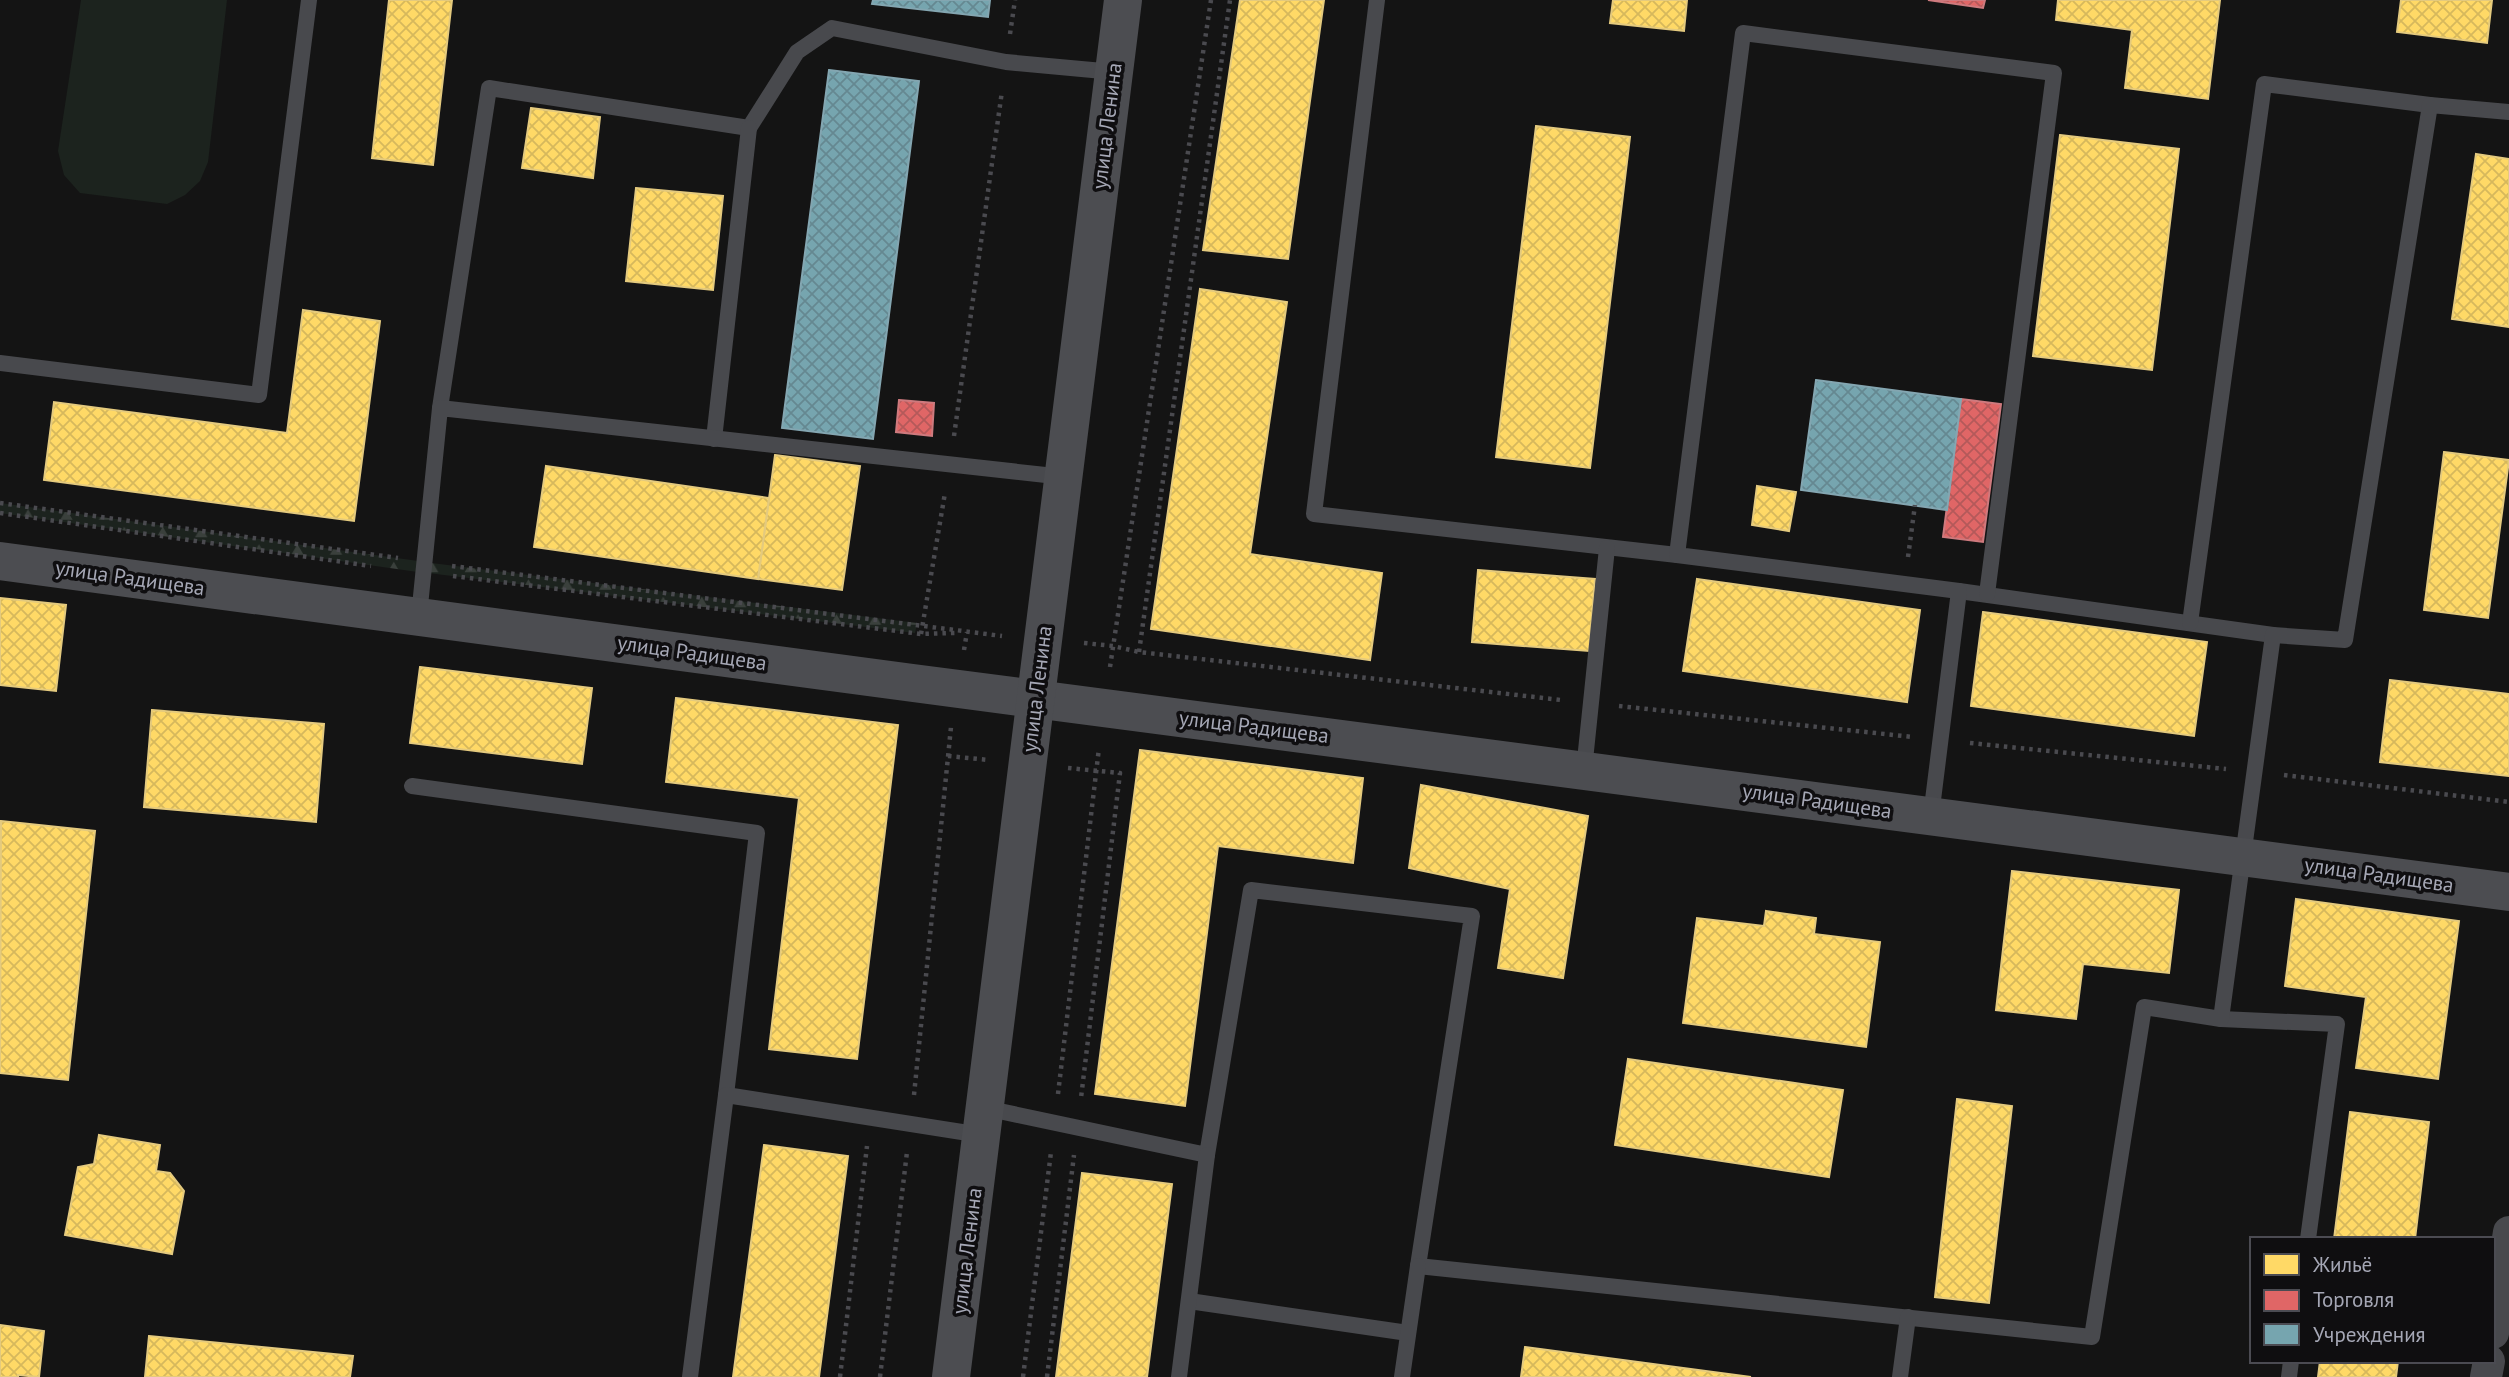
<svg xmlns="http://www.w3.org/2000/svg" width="2509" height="1377" viewBox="0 0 2509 1377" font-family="'PT Sans',sans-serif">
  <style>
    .grass { fill: #1c231e }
    .forest { fill: url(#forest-firs) }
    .homes { fill: url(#homes-cross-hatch); stroke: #e4ca7e; stroke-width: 2 }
    .shops { fill: url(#shops-cross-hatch); stroke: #ce7a7e; stroke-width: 2 }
    .public { fill: url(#public-cross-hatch); stroke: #84a6b1; stroke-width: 2 }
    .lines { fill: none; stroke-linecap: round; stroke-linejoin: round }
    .path { stroke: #4a4a4f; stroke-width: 4.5; stroke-dasharray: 3.5 5; stroke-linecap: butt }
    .lane { stroke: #48494d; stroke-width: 16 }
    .street { stroke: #48494d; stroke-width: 32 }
    .secondary { stroke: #4c4d51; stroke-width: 38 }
    .labels { text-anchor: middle; stroke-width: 7; stroke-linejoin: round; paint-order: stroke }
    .street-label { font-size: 21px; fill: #a5a7b5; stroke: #0f0e10 }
  </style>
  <defs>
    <pattern id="forest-firs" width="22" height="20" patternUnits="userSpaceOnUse" patternTransform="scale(1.75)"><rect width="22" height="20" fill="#1c231e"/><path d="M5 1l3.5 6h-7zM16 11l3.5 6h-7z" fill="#3a403c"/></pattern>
    <pattern id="homes-cross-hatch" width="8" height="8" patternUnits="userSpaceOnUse" patternTransform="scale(1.75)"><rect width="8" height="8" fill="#ffd966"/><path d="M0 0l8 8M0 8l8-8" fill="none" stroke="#d6b85c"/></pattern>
    <pattern id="shops-cross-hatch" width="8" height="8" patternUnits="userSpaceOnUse" patternTransform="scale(1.75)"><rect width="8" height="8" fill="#e06666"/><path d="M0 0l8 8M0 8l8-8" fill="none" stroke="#b4595a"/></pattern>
    <pattern id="public-cross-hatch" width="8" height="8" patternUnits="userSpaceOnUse" patternTransform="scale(1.75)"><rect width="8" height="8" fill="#76a5af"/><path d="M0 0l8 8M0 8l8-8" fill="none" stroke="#658891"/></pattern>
  </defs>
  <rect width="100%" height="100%" fill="#141414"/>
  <!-- grass -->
  <polygon class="grass" points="81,0 227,0 208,162 200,181 185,195 167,204 80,193 64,175 58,151"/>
  <!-- forest -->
  <g class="forest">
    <polygon points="0,503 418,561 418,572 0,513"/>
    <polygon points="431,563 917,623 915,633 428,573"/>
  </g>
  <!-- homes -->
  <g class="homes">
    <polygon points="389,0 452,0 433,165 372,158"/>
    <polygon points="1240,0 1324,0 1288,259 1203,250"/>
    <polygon points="1613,0 1687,0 1684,31 1610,23"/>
    <polygon points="2058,0 2220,0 2208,99 2125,88 2132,30 2056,20"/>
    <polygon points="2401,0 2492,0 2487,43 2397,32"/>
    <polygon points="531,108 600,117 593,178 522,168"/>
    <polygon points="1536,126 1630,137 1590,468 1496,457"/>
    <polygon points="2060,135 2179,149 2152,370 2033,356"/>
    <polygon points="2476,154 2509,159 2509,327 2452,319"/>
    <polygon points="636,188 723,196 713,290 626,281"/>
    <polygon points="1200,289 1287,302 1250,554 1382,573 1370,660 1151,629"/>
    <polygon points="303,310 380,321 354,521 44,480 54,402 287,433"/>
    <polygon points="2444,452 2509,460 2488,618 2424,610"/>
    <polygon points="775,455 860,466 842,590 758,579"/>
    <polygon points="546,466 769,498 758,579 534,547"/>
    <polygon points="1757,486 1796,492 1789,531 1752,525"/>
    <polygon points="1478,570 1595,579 1589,651 1472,642"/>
    <polygon points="1697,579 1920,610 1907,702 1683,671"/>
    <polygon points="0,598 66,605 56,691 0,685"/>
    <polygon points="1983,612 2207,642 2194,736 1971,706"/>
    <polygon points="420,667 592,688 582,764 410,743"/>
    <polygon points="2390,680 2509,694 2509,776 2380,762"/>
    <polygon points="676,698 898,725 857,1059 769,1049 799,798 666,782"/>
    <polygon points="152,710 324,724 316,822 144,807"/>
    <polygon points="1140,750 1363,778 1353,863 1218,846 1185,1106 1095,1094"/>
    <polygon points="1421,785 1588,816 1563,978 1498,968 1510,889 1409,868"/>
    <polygon points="1,821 95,831 68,1080 0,1073"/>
    <polygon points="2012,871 2179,890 2169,973 2083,964 2076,1019 1996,1010"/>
    <polygon points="2296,899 2459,921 2438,1079 2356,1068 2366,997 2285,986"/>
    <polygon points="1766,911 1816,918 1814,934 1880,942 1866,1047 1683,1023 1697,918 1764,926"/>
    <polygon points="1628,1059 1843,1090 1829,1177 1615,1145"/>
    <polygon points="1957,1099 2012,1106 1989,1303 1935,1297"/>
    <polygon points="2350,1112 2429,1122 2415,1239 2334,1239"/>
    <polygon points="99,1135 160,1145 156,1171 170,1173 184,1191 172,1254 65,1235 78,1167 94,1164"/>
    <polygon points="764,1145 848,1156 819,1377 733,1377"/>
    <polygon points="1082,1173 1172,1184 1147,1377 1056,1377"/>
    <polygon points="0,1325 44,1331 39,1377 18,1375 18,1377 0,1377"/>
    <polygon points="149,1336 353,1356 350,1377 145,1377"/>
    <polygon points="1525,1347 1751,1377 1521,1377"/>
    <polygon points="2320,1361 2398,1361 2396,1377 2318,1377"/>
  </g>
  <!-- shops -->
  <g class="shops">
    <polygon points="1928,0 1985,0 1983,8"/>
    <polygon points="1961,399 2001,404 1983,542 1943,537"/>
    <polygon points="899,400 934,403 932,436 896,432"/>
  </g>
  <!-- public -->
  <g class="public">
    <polygon points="873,0 990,0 988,17 872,4"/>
    <polygon points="829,70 919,81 873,439 782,428"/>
    <polygon points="1816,380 1961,399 1947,510 1801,490"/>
  </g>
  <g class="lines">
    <!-- path -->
    <g class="path">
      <polyline points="1010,34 1015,0"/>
      <polyline points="954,436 1002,91"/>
      <polyline points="0,503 398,558"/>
      <polyline points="0,513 371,566"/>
      <polyline points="1908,557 1915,505"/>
      <polyline points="452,566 1002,636"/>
      <polyline points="453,576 921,634 955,633"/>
      <polyline points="921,634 945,493"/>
      <polyline points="1084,643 1113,646 1139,652 1561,700"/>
      <polyline points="964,650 967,632"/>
      <polyline points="1139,652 1230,0"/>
      <polyline points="1110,667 1211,0"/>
      <polyline points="1619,706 1913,737"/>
      <polyline points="1970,743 2226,769"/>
      <polyline points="948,756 989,760"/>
      <polyline points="1068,768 1120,773 1081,1098"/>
      <polyline points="2284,775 2509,802"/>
      <polyline points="1058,1094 1099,748"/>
      <polyline points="914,1095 951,727"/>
      <polyline points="840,1377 867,1146"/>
      <polyline points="880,1377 907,1152"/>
      <polyline points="1023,1377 1051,1152"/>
      <polyline points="1047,1377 1074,1155"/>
    </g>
    <!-- lane -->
    <g class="lane">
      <polyline points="1377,0 1314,514 1677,555"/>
      <polyline points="0,363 259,395 309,0"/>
      <polyline points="440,408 489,88 749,128 797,52 832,28 1006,62 1114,72"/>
      <polyline points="714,439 749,128"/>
      <polyline points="1959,591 2273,635"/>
      <polyline points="419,616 440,408 1064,477"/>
      <polyline points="2190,623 2264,84 2430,105"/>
      <polyline points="1584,770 1607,548"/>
      <polyline points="412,786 757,833 726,1095"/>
      <polyline points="1931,816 1959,591 1677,555 1743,33 2054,73 1987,594"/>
      <polyline points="2221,1019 2337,1024 2308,1239"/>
      <polyline points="985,1108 1207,1155 1251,890 1472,916 1418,1266 2092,1337 2144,1007 2221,1019 2273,635 2345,640 2430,105 2509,112"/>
      <polyline points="1189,1301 1408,1333"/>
      <polyline points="690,1377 726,1095 981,1135"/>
      <polyline points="1179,1377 1207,1155"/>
      <polyline points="1402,1377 1418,1266"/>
      <polyline points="1900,1377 1908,1317"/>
      <polyline points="2289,1377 2291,1361"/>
    </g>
    <!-- street -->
    <g class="street">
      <polyline points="2493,1333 2509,1232"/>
      <polyline points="2486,1377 2489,1361"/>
    </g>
    <!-- secondary -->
    <g class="secondary">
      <polyline points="0,561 913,683 2509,892"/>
      <polyline points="951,1377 1123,0"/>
    </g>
  </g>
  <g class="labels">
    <!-- street labels -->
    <g class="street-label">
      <text transform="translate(1107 126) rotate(-83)" y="7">улица Ленина</text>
      <text transform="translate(130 578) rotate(8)" y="7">улица Радищева</text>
      <text transform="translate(692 653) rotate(8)" y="7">улица Радищева</text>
      <text transform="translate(1037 689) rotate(-83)" y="7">улица Ленина</text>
      <text transform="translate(1254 727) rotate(7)" y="7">улица Радищева</text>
      <text transform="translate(1817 801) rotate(8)" y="7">улица Радищева</text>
      <text transform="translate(2379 875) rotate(8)" y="7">улица Радищева</text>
      <text transform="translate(967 1251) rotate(-83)" y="7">улица Ленина</text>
    </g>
  </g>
  <!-- legend -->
  <rect x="2250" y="1237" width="245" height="126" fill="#0f0e10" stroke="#4b4b52" stroke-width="2"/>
  <rect x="2264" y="1254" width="35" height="21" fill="#ffd966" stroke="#4b4b52" stroke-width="2"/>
  <text x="2313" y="1272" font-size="21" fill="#a5a7b5">Жильё</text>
  <rect x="2264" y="1290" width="35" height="21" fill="#e06666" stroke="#4b4b52" stroke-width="2"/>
  <text x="2313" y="1307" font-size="21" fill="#a5a7b5">Торговля</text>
  <rect x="2264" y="1324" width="35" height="21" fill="#76a5af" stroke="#4b4b52" stroke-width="2"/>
  <text x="2313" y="1342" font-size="21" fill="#a5a7b5">Учреждения</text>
</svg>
